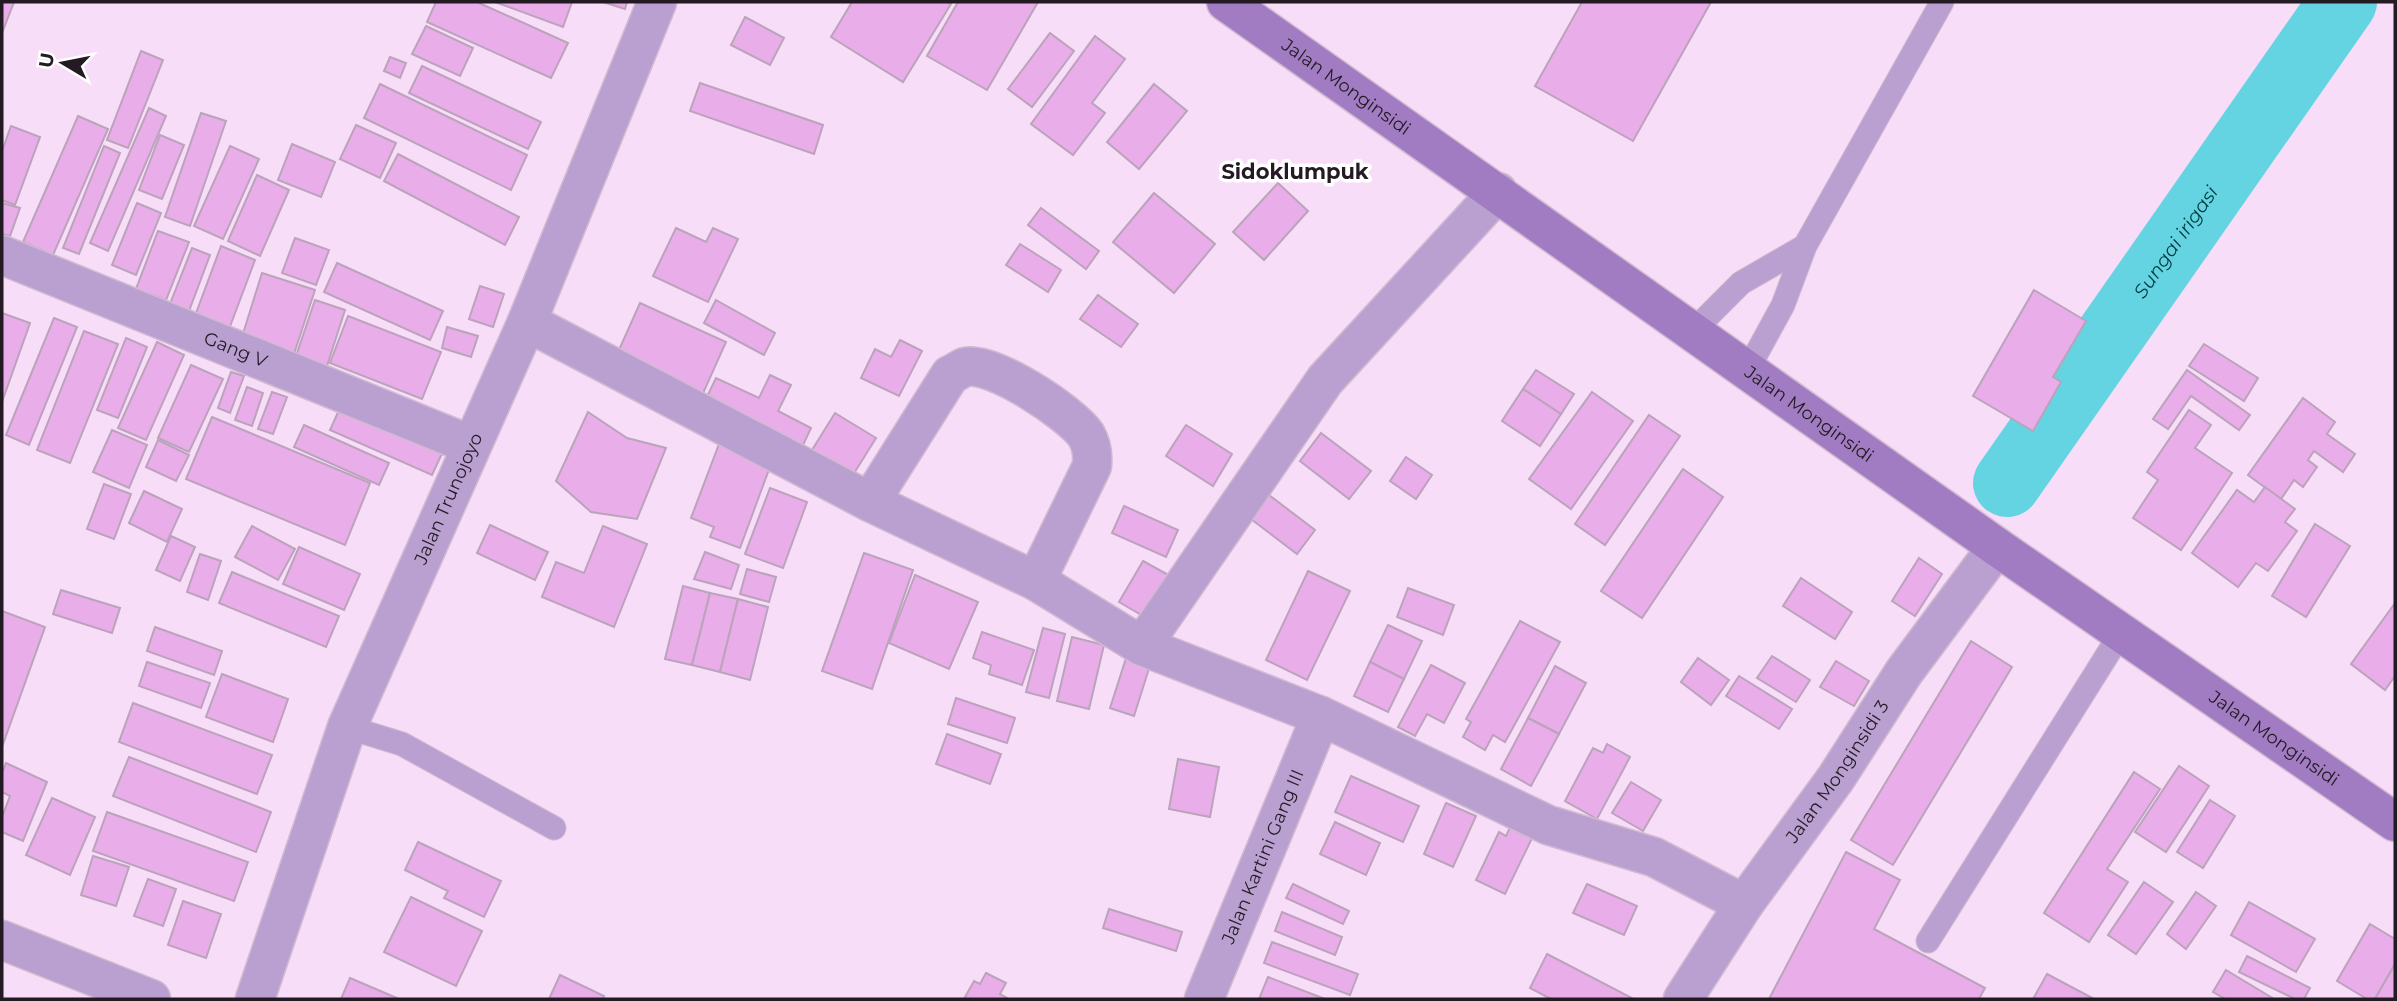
<svg xmlns="http://www.w3.org/2000/svg" width="2397" height="1001" viewBox="0 0 2397 1001" font-family="Montserrat,sans-serif">
  <style>
    .lines { fill: none; stroke-linecap: round; stroke-linejoin: round }
    .river { stroke: #65d4e2; stroke-width: 68 }
    .building { fill: #e9aee9; stroke: #bba3bb; stroke-width: 2 }
    .service-casing { stroke: #d1bad1; stroke-width: 25 }
    .minor-casing { stroke: #d1bad1; stroke-width: 41 }
    .secondary-casing { stroke: #d1bad1; stroke-width: 41 }
    .service { stroke: #b9a0d0; stroke-width: 23 }
    .minor { stroke: #b9a0d0; stroke-width: 38 }
    .secondary { stroke: #a27cc2; stroke-width: 38 }
    .labels { text-anchor: middle; stroke-width: 7; stroke-linejoin: round; paint-order: stroke }
    .street-label { font-size: 18px; fill: #231a23; stroke: #fff }
    .water-label { font-size: 19px; font-style: italic; fill: #033a40; stroke: #fff }
    .quarter-label { font-size: 21px; font-weight: bold; fill: #231a23; stroke: #fff }
  </style>
  <rect width="100%" height="100%" fill="#f7ddf7"/>
  <g class="lines">
    <!-- river -->
    <path class="river" id="s1" d="M2007,483L2343,2"/>
  </g>
  <!-- building -->
  <g class="building">
    <polygon points="2,2 14,2 2,33"/>
    <polygon points="436,2 477,2 568,43 551,78 427,22"/>
    <polygon points="495,2 572,2 563,27"/>
    <polygon points="603,2 627,2 625,9"/>
    <polygon points="852,2 947,2 951,4 903,82 831,37"/>
    <polygon points="958,2 1038,2 987,90 927,56"/>
    <polygon points="1582,2 1711,2 1633,141 1535,86"/>
    <polygon points="745,17 784,38 770,65 731,45"/>
    <polygon points="426,26 473,48 460,76 412,54"/>
    <polygon points="1050,33 1074,51 1032,107 1008,89"/>
    <polygon points="1095,36 1125,59 1092,103 1105,113 1073,155 1031,124"/>
    <polygon points="141,51 163,60 128,148 107,140"/>
    <polygon points="390,57 406,63 400,78 384,71"/>
    <polygon points="422,66 541,122 528,149 409,93"/>
    <polygon points="700,83 823,125 814,154 690,111"/>
    <polygon points="380,84 527,155 511,190 364,118"/>
    <polygon points="1154,84 1187,111 1139,169 1107,142"/>
    <polygon points="149,108 166,116 108,251 90,243"/>
    <polygon points="201,113 226,121 190,226 165,217"/>
    <polygon points="78,116 108,129 53,255 23,242"/>
    <polygon points="356,125 396,143 380,178 340,159"/>
    <polygon points="11,126 40,137 15,205 2,200 2,151"/>
    <polygon points="160,135 184,145 162,199 139,190"/>
    <polygon points="292,144 335,162 321,197 278,180"/>
    <polygon points="104,146 120,153 79,254 63,248"/>
    <polygon points="230,146 259,159 223,239 194,226"/>
    <polygon points="398,154 519,217 505,245 384,181"/>
    <polygon points="257,175 289,190 260,256 228,241"/>
    <polygon points="1278,183 1308,211 1264,260 1233,232"/>
    <polygon points="1154,193 1215,244 1174,293 1113,242"/>
    <polygon points="2,203 20,208 10,236 2,234"/>
    <polygon points="137,203 161,213 136,275 112,265"/>
    <polygon points="1041,208 1099,251 1086,269 1028,225"/>
    <polygon points="676,228 706,242 713,228 738,239 708,302 653,276"/>
    <polygon points="158,231 189,242 166,300 136,289"/>
    <polygon points="295,238 329,250 316,285 282,273"/>
    <polygon points="1020,244 1061,270 1048,292 1006,265"/>
    <polygon points="221,246 255,260 229,329 195,316"/>
    <polygon points="192,248 210,255 189,311 170,304"/>
    <polygon points="337,263 443,311 430,340 324,292"/>
    <polygon points="262,273 315,290 293,357 241,340"/>
    <polygon points="480,286 504,294 493,327 469,319"/>
    <polygon points="2034,290 2086,321 2053,377 2061,382 2033,431 1973,396"/>
    <polygon points="1098,295 1138,324 1121,347 1080,319"/>
    <polygon points="315,300 345,310 326,369 295,359"/>
    <polygon points="716,300 775,333 764,355 704,323"/>
    <polygon points="640,303 726,342 700,400 614,361"/>
    <polygon points="2,313 30,323 2,402"/>
    <polygon points="348,316 441,352 422,399 330,363"/>
    <polygon points="54,318 77,327 29,445 6,435"/>
    <polygon points="447,327 478,336 471,357 442,348"/>
    <polygon points="84,331 118,344 70,463 37,450"/>
    <polygon points="126,338 147,347 118,418 97,410"/>
    <polygon points="900,340 922,351 899,396 861,378 875,349 891,357"/>
    <polygon points="157,342 184,355 146,440 118,428"/>
    <polygon points="2204,344 2258,378 2244,401 2189,366"/>
    <polygon points="191,365 223,379 189,452 158,438"/>
    <polygon points="1536,370 1574,394 1561,414 1523,389"/>
    <polygon points="2187,370 2250,415 2239,430 2191,396 2168,429 2153,419"/>
    <polygon points="231,372 244,376 230,413 218,408"/>
    <polygon points="770,375 791,385 778,411 811,428 797,458 700,411 716,378 759,398"/>
    <polygon points="247,387 263,393 252,426 235,420"/>
    <polygon points="1523,389 1561,414 1540,446 1502,421"/>
    <polygon points="272,392 287,397 273,434 258,429"/>
    <polygon points="1592,392 1633,421 1571,509 1529,479"/>
    <polygon points="2303,398 2335,422 2327,434 2355,454 2343,472 2314,451 2308,460 2317,467 2303,487 2294,480 2281,499 2248,475"/>
    <polygon points="344,399 446,445 432,475 330,430"/>
    <polygon points="2189,410 2211,425 2195,448 2232,473 2181,550 2133,518 2158,480 2147,472"/>
    <polygon points="588,412 627,438 666,448 637,519 591,512 556,481"/>
    <polygon points="835,413 876,438 848,483 807,458"/>
    <polygon points="1649,415 1680,436 1605,545 1575,524"/>
    <polygon points="212,417 370,483 345,545 186,479"/>
    <polygon points="304,425 389,463 379,485 294,447"/>
    <polygon points="1186,425 1232,454 1213,486 1166,456"/>
    <polygon points="112,430 147,445 129,488 93,472"/>
    <polygon points="1321,433 1371,471 1349,499 1300,461"/>
    <polygon points="158,440 189,455 176,481 146,467"/>
    <polygon points="719,444 771,464 740,548 710,537 714,527 691,518"/>
    <polygon points="1406,457 1432,475 1416,499 1390,481"/>
    <polygon points="1683,469 1723,497 1642,618 1601,591"/>
    <polygon points="104,484 131,494 114,539 87,529"/>
    <polygon points="2265,487 2295,509 2285,522 2297,531 2268,571 2256,563 2238,587 2192,553 2237,490 2254,502"/>
    <polygon points="770,488 807,502 783,568 745,554"/>
    <polygon points="144,491 182,509 167,542 129,523"/>
    <polygon points="1269,495 1315,530 1297,554 1251,519"/>
    <polygon points="1124,506 1178,530 1166,557 1112,533"/>
    <polygon points="2315,524 2350,546 2306,617 2272,596"/>
    <polygon points="490,525 548,552 535,580 477,553"/>
    <polygon points="252,526 295,549 278,580 235,557"/>
    <polygon points="603,526 647,544 614,627 542,597 556,562 584,573"/>
    <polygon points="171,536 195,547 180,581 156,570"/>
    <polygon points="299,547 360,574 344,610 283,584"/>
    <polygon points="705,552 739,565 731,589 694,579"/>
    <polygon points="864,553 913,570 872,689 822,671"/>
    <polygon points="200,554 221,561 208,600 187,592"/>
    <polygon points="1919,558 1942,574 1915,616 1892,601"/>
    <polygon points="1143,561 1172,577 1148,619 1119,602"/>
    <polygon points="747,569 776,577 769,602 740,594"/>
    <polygon points="1308,571 1350,591 1307,680 1266,660"/>
    <polygon points="232,572 339,616 326,647 219,603"/>
    <polygon points="915,575 978,602 949,669 889,643"/>
    <polygon points="1801,578 1852,612 1835,639 1783,606"/>
    <polygon points="683,586 710,593 692,665 665,659"/>
    <polygon points="1408,588 1454,605 1443,635 1397,617"/>
    <polygon points="61,590 120,608 112,633 53,614"/>
    <polygon points="710,593 738,599 720,672 692,665"/>
    <polygon points="738,599 768,607 750,680 720,672"/>
    <polygon points="2395,603 2395,676 2385,690 2351,664"/>
    <polygon points="2,611 45,627 2,747"/>
    <polygon points="1520,621 1560,642 1505,742 1493,735 1485,750 1463,737 1471,722 1466,719"/>
    <polygon points="1388,625 1422,641 1404,679 1370,662"/>
    <polygon points="155,627 222,651 214,675 147,651"/>
    <polygon points="1043,628 1065,634 1049,698 1026,692"/>
    <polygon points="982,632 1034,650 1022,685 989,674 991,665 973,658"/>
    <polygon points="1072,637 1104,645 1089,709 1057,701"/>
    <polygon points="1971,641 2012,667 1893,865 1851,840"/>
    <polygon points="1128,652 1152,659 1134,716 1110,708"/>
    <polygon points="1772,656 1810,680 1796,702 1757,678"/>
    <polygon points="1698,658 1729,680 1711,705 1681,682"/>
    <polygon points="1836,661 1869,681 1854,706 1820,687"/>
    <polygon points="147,662 210,683 201,708 139,686"/>
    <polygon points="1370,662 1404,679 1388,712 1354,696"/>
    <polygon points="1431,665 1465,683 1444,723 1427,714 1415,736 1398,727"/>
    <polygon points="1555,666 1586,683 1559,734 1528,718"/>
    <polygon points="222,674 288,699 273,742 206,717"/>
    <polygon points="1739,676 1792,709 1779,729 1726,696"/>
    <polygon points="956,698 1015,718 1007,743 948,724"/>
    <polygon points="133,703 272,755 257,794 119,742"/>
    <polygon points="1528,718 1559,734 1531,786 1501,769"/>
    <polygon points="947,734 1001,754 990,784 936,764"/>
    <polygon points="1607,744 1630,757 1597,819 1565,801 1593,748 1603,753"/>
    <polygon points="129,757 271,812 256,852 113,796"/>
    <polygon points="1178,759 1219,767 1210,817 1169,809"/>
    <polygon points="6,763 47,782 23,841 2,832 2,817 10,796 2,792 2,773"/>
    <polygon points="2179,766 2209,786 2166,852 2135,832"/>
    <polygon points="2134,772 2160,789 2107,869 2128,882 2089,942 2044,913"/>
    <polygon points="1351,776 1419,806 1403,842 1335,812"/>
    <polygon points="1631,782 1661,800 1643,831 1612,813"/>
    <polygon points="52,798 95,817 70,875 26,855"/>
    <polygon points="2210,800 2235,816 2203,868 2177,852"/>
    <polygon points="1446,803 1476,816 1453,867 1424,854"/>
    <polygon points="107,812 248,862 234,901 93,851"/>
    <polygon points="1335,822 1380,843 1366,875 1320,854"/>
    <polygon points="1512,823 1534,834 1505,894 1476,880 1499,832 1506,836"/>
    <polygon points="418,842 501,881 484,917 444,898 448,891 405,870"/>
    <polygon points="1846,852 1900,880 1874,929 1985,988 1979,999 1769,999"/>
    <polygon points="93,856 129,867 116,906 81,895"/>
    <polygon points="148,879 176,889 163,926 134,916"/>
    <polygon points="2144,882 2173,902 2136,954 2108,935"/>
    <polygon points="1293,884 1349,911 1343,924 1286,898"/>
    <polygon points="1587,884 1637,906 1624,935 1573,913"/>
    <polygon points="2196,892 2216,906 2186,949 2167,934"/>
    <polygon points="411,897 482,931 456,986 384,952"/>
    <polygon points="183,901 221,914 206,958 168,945"/>
    <polygon points="2249,902 2315,939 2296,972 2231,935"/>
    <polygon points="1109,909 1182,932 1176,951 1103,928"/>
    <polygon points="1282,912 1342,937 1335,955 1275,931"/>
    <polygon points="2370,924 2395,939 2395,964 2375,999 2367,999 2337,981"/>
    <polygon points="1272,942 1358,974 1350,995 1264,963"/>
    <polygon points="1547,954 1632,998 1632,999 1551,999 1530,988"/>
    <polygon points="2247,956 2310,988 2304,999 2295,999 2239,972"/>
    <polygon points="2395,964 2395,999 2375,999"/>
    <polygon points="2226,970 2274,999 2225,999 2213,992"/>
    <polygon points="986,973 1006,983 1000,994 1009,999 964,999 974,981 980,984"/>
    <polygon points="2047,974 2094,999 2033,999"/>
    <polygon points="560,975 604,996 603,999 549,999"/>
    <polygon points="1268,977 1325,999 1259,999"/>
    <polygon points="350,978 399,999 341,999"/>
  </g>
  <g class="lines">
    <defs>
      <g id="service">
        <polyline points="1694,330 1741,283 1805,246"/>
        <polyline points="1748,369 1783,305 1805,246 1942,2"/>
        <polyline points="347,727 402,744 554,828"/>
        <polyline points="1928,941 2121,633"/>
      </g>
      <g id="minor">
        <path id="s2" d="M2,255L471,445"/>
        <polyline points="527,322 870,502 1036,581 1142,646 1321,716 1548,825 1654,857 1744,904"/>
        <path d="M870,502L950,375C955,373 960,369 965,367C991,360 1071,413 1086,435C1092,445 1093,455 1092,466L1036,581"/>
        <polyline points="1142,646 1325,380 1498,192"/>
        <polyline points="2,940 151,999"/>
        <path id="s3" d="M255,999L347,727L527,322L657,2"/>
        <path id="s4" d="M1204,999L1321,716"/>
        <path id="s5" d="M1683,999L1744,904L1836,778L1904,672L1997,547"/>
      </g>
      <g id="secondary">
        <path id="s6" d="M1226,2L1997,547L2395,822"/>
      </g>
    </defs>
    <!-- service casing -->
    <use href="#service" class="service-casing"/>
    <!-- minor casing -->
    <use href="#minor" class="minor-casing"/>
    <!-- secondary casing -->
    <use href="#secondary" class="secondary-casing"/>
    <!-- service -->
    <use href="#service" class="service"/>
    <!-- minor -->
    <use href="#minor" class="minor"/>
    <!-- secondary -->
    <use href="#secondary" class="secondary"/>
  </g>
  <g class="labels">
    <!-- street labels -->
    <g class="street-label">
      <text dy="6" stroke="none"><textPath href="#s6" startOffset="147">Jalan Monginsidi</textPath></text>
      <text dy="6" stroke="none"><textPath href="#s2" startOffset="252">Gang V</textPath></text>
      <text dy="6" stroke="none"><textPath href="#s6" startOffset="714">Jalan Monginsidi</textPath></text>
      <text dy="6" stroke="none"><textPath href="#s3" startOffset="537">Jalan Trunojoyo</textPath></text>
      <text dy="6" stroke="none"><textPath href="#s6" startOffset="1281">Jalan Monginsidi</textPath></text>
      <text dy="6" stroke="none"><textPath href="#s5" startOffset="275">Jalan Monginsidi 3</textPath></text>
      <text dy="6" stroke="none"><textPath href="#s4" startOffset="154">Jalan Kartini Gang III</textPath></text>
    </g>
    <!-- water labels -->
    <g class="water-label">
      <text dy="7" stroke="none"><textPath href="#s1" startOffset="294">Sungai irigasi</textPath></text>
    </g>
    <!-- quarter labels -->
    <g class="quarter-label">
      <text x="1295" y="179">Sidoklumpuk</text>
    </g>
  </g>
  <!-- border -->
  <rect width="2397" height="1001" fill="none" stroke="#231a23" stroke-width="7"/>
  <!-- north arrow -->
  <g transform="translate(63 63) rotate(280)" stroke="#ffffff" stroke-width="5" paint-order="stroke">
  <path d="M0-5L12 26L0 18L-12 26Z" fill="#231a23"/>
  <text y="-10" font-size="19" font-weight="bold" text-anchor="middle" fill="#231a23">U</text>
  </g>
</svg>
